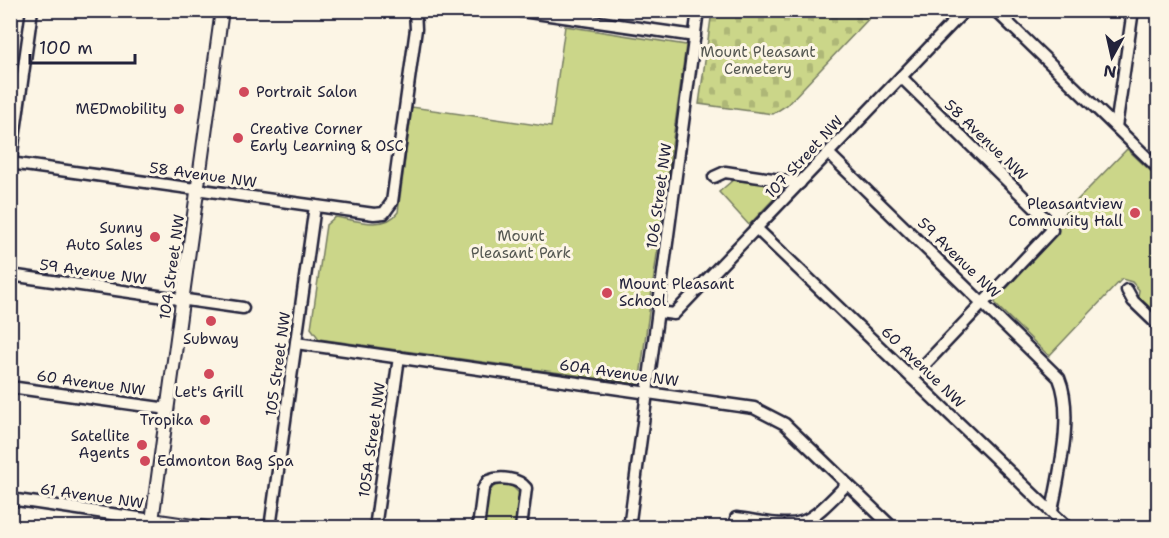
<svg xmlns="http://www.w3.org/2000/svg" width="1169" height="538" viewBox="0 0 1169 538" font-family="'Shantell Sans',sans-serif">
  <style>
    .cemetery { fill: url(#cemetery-stones); stroke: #767c62; stroke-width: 1.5 }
    .green { fill: #cbd689; stroke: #767c62; stroke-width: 1.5 }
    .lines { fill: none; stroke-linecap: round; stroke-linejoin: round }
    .minor-casing { stroke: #22223b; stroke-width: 15 }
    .major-casing { stroke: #22223b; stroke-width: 16 }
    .minor { stroke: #fcf5e5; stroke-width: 10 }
    .major { stroke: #fcf5e5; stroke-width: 12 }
    .poi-dot { fill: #d1495b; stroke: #fcf5e5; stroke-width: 2 }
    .labels { text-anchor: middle; stroke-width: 6; stroke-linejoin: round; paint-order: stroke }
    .park-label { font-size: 15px; fill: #555852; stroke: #fcf5e5 }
    .poi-label { font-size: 15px; fill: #22223b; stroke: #fcf5e5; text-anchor: end }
    .street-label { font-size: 15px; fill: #22223b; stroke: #fcf5e5 }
  </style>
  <defs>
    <pattern id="cemetery-stones" width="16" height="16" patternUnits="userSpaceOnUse" patternTransform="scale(1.5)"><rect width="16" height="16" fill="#cbd689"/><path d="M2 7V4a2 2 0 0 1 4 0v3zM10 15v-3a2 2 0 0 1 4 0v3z" fill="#aeb777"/></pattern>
  </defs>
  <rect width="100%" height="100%" fill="#fcf5e5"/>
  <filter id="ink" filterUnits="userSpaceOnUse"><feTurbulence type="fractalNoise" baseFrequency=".0167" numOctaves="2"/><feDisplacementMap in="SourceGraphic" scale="12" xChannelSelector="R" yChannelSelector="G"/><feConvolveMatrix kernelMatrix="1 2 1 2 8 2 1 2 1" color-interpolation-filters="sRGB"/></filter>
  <g filter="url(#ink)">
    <!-- cemetery -->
    <polygon class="cemetery" points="712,11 712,10 876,11 787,105 773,114 699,104"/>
    <!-- green -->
    <g class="green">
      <path d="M565,26L686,45L639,384L319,339L311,328L326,225L335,217C355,220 385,231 398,212L412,107L551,127Z"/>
      <polygon points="1127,149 1158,178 1158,315 1138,296 1139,290 1132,282 1122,279 1049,356 996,305 995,301 1055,236 1058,227 1056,222"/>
      <polygon points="733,180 780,186 783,189 749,225 719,192"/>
      <polygon points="496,484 511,485 520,494 516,527 484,528 489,492"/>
    </g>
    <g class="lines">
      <defs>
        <g id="minor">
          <polyline points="515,10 695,36"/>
          <polyline points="995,10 1158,168"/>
          <polyline points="901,77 1047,220 1052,230 912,378"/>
          <polyline points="1116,127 1133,10"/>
          <path d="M828,153L1059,378C1074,414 1059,473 1052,511"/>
          <polyline points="10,163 374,214 384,213 392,202 416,29 415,10"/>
          <polyline points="10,167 32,10"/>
          <polyline points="714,177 725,172 800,183"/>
          <polyline points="757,229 1068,528"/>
          <polyline points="10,275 243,308"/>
          <polyline points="1127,290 1133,301 1158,325"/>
          <polyline points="659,312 674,314 965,10"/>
          <polyline points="296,343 754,408 785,424 893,528"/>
          <polyline points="10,387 168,409"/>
          <polyline points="10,499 152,520"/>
          <path d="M736,518C802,527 800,533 847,484"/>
          <polyline points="270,528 315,206"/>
          <polyline points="375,528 399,357"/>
          <path d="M478,528L483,489L488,481C500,476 518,478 526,488L521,528"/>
          <polyline points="629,528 698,10"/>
        </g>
        <g id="major">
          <polyline points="152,520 206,528"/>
          <polyline points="151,528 222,10"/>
        </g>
      </defs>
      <!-- minor casing -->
      <use href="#minor" class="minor-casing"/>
      <!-- major casing -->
      <use href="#major" class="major-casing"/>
      <!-- minor -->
      <use href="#minor" class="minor"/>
      <!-- major -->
      <use href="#major" class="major"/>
    </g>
  </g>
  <!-- markers -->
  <g class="poi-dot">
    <circle cx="244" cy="92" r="6"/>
    <circle cx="179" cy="109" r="6"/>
    <circle cx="238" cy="138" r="6"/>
    <circle cx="1135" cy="213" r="6"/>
    <circle cx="155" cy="237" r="6"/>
    <circle cx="607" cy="293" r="6"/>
    <circle cx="211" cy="321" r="6"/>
    <circle cx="209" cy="374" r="6"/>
    <circle cx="205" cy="420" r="6"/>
    <circle cx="142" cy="445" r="6"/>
    <circle cx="145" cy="461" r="6"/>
  </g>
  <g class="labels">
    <!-- park labels -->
    <g class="park-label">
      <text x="758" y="57">Mount Pleasant<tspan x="758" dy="17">Cemetery</tspan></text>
      <text x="521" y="241">Mount<tspan x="521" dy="17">Pleasant Park</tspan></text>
    </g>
    <!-- poi labels -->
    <g class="poi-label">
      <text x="256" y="97" text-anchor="start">Portrait Salon</text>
      <text x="167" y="114">MEDmobility</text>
      <text x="250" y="134" text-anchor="start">Creative Corner<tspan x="250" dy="17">Early Learning &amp; OSC</tspan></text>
      <text x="1123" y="209">Pleasantview<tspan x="1123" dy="17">Community Hall</tspan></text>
      <text x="143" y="233">Sunny<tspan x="143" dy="17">Auto Sales</tspan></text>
      <text x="619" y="289" text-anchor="start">Mount Pleasant<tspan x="619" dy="17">School</tspan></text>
      <text x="211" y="344" text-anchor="middle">Subway</text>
      <text x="209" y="397" text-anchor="middle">Let's Grill</text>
      <text x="193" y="425">Tropika</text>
      <text x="130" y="441">Satellite<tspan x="130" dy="17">Agents</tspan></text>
      <text x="157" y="466" text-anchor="start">Edmonton Bag Spa</text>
    </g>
    <!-- street labels -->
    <g class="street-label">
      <text transform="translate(986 140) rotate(44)" y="5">58 Avenue NW</text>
      <text transform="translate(804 157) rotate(-47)" y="5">107 Street NW</text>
      <text transform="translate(203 175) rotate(8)" y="5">58 Avenue NW</text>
      <text transform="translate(659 196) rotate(-82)" y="5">106 Street NW</text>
      <text transform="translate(959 258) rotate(44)" y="5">59 Avenue NW</text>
      <text transform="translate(172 267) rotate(-82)" y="5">104 Street NW</text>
      <text transform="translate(93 272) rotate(8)" y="5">59 Avenue NW</text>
      <text transform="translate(278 364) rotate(-82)" y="5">105 Street NW</text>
      <text transform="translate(923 367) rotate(44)" y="5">60 Avenue NW</text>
      <text transform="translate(619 373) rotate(8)" y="5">60A Avenue NW</text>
      <text transform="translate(91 383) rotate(8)" y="5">60 Avenue NW</text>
      <text transform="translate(372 440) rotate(-82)" y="5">105A Street NW</text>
      <text transform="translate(92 496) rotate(8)" y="5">61 Avenue NW</text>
    </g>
  </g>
  <!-- margin -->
  <rect width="1169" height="538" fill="none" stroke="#fcf5e5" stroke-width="36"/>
  <rect x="18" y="18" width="1133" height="502" fill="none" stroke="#22223b" stroke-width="2" filter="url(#ink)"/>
  <!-- north arrow -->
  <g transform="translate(1112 57) rotate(188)" stroke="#fcf5e5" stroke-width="4.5" paint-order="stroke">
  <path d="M0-4.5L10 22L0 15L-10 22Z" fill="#22223b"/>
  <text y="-9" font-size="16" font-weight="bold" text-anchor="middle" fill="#22223b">N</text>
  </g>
  <!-- scale -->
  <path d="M30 54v9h105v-9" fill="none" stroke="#22223b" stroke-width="3"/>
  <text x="39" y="54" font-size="18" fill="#22223b" stroke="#fcf5e5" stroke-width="4.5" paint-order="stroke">100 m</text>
</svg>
